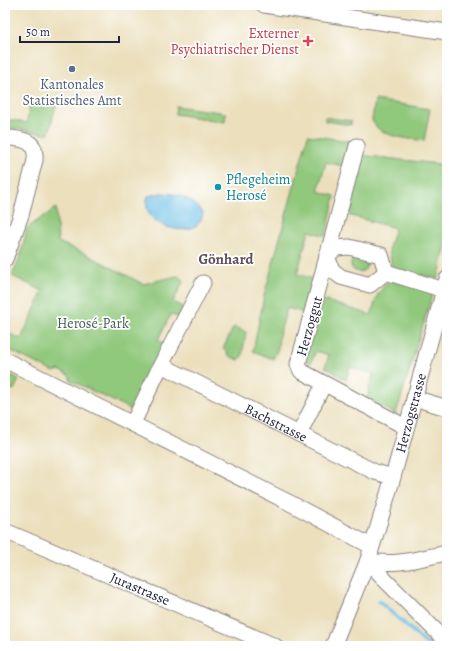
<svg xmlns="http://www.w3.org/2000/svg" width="452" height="651" viewBox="0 0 452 651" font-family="Alegreya,serif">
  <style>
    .green { fill: #90c87c; stroke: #59755c }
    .water { fill: #65bbe2; stroke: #446e8e }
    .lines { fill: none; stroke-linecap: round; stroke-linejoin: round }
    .stream { stroke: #65bbe2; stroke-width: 4 }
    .minor-casing { stroke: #86807c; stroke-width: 17 }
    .minor { stroke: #fff; stroke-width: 15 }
    .health-dot { fill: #e0444e; stroke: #fff; stroke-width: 1.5 }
    .service-dot { fill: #5c6f8a; stroke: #fff; stroke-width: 1.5 }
    .culture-dot { fill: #0f9aa8; stroke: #fff; stroke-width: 1.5 }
    .labels { text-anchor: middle; stroke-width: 3.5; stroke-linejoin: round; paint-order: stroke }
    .health-label { font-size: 14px; fill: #be3a42; stroke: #fff; text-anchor: end }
    .service-label { font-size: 14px; fill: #4e5e75; stroke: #fff }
    .culture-label { font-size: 14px; fill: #0d838f; stroke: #fff; text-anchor: start }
    .park-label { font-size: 14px; fill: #485c52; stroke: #fff }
    .street-label { font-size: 14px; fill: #22223b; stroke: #fff }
    .neighbourhood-label { font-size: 15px; font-weight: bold; fill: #5f4e56; stroke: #fff }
  </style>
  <rect width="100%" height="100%" fill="#fff"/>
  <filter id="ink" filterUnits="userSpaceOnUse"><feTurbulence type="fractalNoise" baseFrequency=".025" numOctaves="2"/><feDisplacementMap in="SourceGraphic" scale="8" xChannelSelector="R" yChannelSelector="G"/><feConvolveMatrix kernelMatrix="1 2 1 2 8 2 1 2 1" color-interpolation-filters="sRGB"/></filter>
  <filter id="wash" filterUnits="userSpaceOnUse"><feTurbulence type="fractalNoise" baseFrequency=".012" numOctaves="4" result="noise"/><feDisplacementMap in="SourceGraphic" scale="16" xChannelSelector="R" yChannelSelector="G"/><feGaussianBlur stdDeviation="0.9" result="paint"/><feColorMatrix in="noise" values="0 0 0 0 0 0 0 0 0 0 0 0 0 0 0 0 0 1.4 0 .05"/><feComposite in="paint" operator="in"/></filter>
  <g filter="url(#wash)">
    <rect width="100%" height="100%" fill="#ebdfbc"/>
    <!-- green -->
    <g class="green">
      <path d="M375,100L430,109L424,141C408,138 379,138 372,120Z"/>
      <polygon points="30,103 46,106 47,103 56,105 49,133 45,134 5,127 5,119 27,123"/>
      <polygon points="176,106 226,113 225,122 175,114"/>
      <polygon points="325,117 351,121 351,125 325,121"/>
      <polygon points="308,135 350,141 343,166 326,162 318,191 335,196 326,236 309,231 297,274 314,279 305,313 287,308 279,336 278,349 273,359 253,351 264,296"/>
      <polygon points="359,155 447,165 447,241 438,279 392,268 389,248 395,228 344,214"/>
      <polygon points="56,208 58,242 84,253 143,284 177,276 184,280 173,302 184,308 179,318 171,314 158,340 166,345 132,410 70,380 70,376 59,370 54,372 5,348 5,332 21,339 43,291 12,276 21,254 27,228"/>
      <circle cx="359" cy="264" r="8"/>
      <polygon points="389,280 433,292 396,414 367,400 369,388 373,374 350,367 346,380 325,367 329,355 316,351 311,363 304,360 323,300 371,315 378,294"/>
      <polygon points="235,327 246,332 242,356 239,360 227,355 228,352 223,349 233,328"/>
      <polygon points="5,372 19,379 14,390 9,388 9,384 5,381"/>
    </g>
    <!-- water -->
    <path class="water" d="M160,193C177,193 193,198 203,213C201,244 136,228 148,196Z"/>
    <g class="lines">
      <!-- stream -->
      <polyline class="stream" points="379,601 429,646"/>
    </g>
  </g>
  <g filter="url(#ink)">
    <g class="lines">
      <defs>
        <g id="minor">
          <polyline points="264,5 447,32"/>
          <path d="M5,137C21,140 37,138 35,160L21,215L5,259"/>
          <polyline points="357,146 298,364 301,371 400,424 406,426"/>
          <polyline points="386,272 370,285 341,277 332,270 327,255 337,248 349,247 381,255 386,272 444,290"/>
          <polyline points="5,360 288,502 371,546"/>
          <polyline points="161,365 203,283"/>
          <polyline points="414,398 447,408"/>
          <path id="s1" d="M133,423L161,365L375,472L393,477"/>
          <polyline points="299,434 324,384"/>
          <path id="s2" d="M5,531L275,646"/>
          <polyline points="368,560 385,580 447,642"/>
          <path d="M368,560C393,567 421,558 447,553"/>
          <path id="s3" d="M333,646L368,560L393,477L447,279"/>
        </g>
      </defs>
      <!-- minor casing -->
      <use href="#minor" class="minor-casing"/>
      <!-- minor -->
      <use href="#minor" class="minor"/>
    </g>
  </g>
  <!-- markers -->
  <path class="health-dot" d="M306 35h4v4h4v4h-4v4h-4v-4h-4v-4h4z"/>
  <circle class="service-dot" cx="72" cy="69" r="4"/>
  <circle class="culture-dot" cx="218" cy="187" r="4"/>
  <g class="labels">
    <!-- health labels -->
    <g class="health-label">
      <text x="299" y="38">Externer<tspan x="299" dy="16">Psychiatrischer Dienst</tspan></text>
    </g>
    <!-- service labels -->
    <g class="service-label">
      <text x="72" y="89">Kantonales<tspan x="72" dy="16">Statistisches Amt</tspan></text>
    </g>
    <!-- culture labels -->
    <g class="culture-label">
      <text x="226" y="184">Pflegeheim<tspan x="226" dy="16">Herosé</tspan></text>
    </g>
    <!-- park labels -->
    <g class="park-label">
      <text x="93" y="328">Herosé-Park</text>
    </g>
    <!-- street labels -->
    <g class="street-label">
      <text transform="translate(309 326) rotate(-74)" y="5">Herzoggut</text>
      <text dy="5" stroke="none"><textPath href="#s3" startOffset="246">Herzogstrasse</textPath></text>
      <text dy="5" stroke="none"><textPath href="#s1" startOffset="193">Bachstrasse</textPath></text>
      <text dy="5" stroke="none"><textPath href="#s2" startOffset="147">Jurastrasse</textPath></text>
    </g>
    <!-- neighbourhood labels -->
    <g class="neighbourhood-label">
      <text x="226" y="264">Gönhard</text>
    </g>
  </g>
  <!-- margin -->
  <rect width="452" height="651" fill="none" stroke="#fff" stroke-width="20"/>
  <!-- scale -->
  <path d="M20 36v6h99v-6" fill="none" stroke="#22223b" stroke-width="2"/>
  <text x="26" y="36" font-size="12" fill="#22223b" stroke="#ffffff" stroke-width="3" paint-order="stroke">50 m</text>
</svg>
